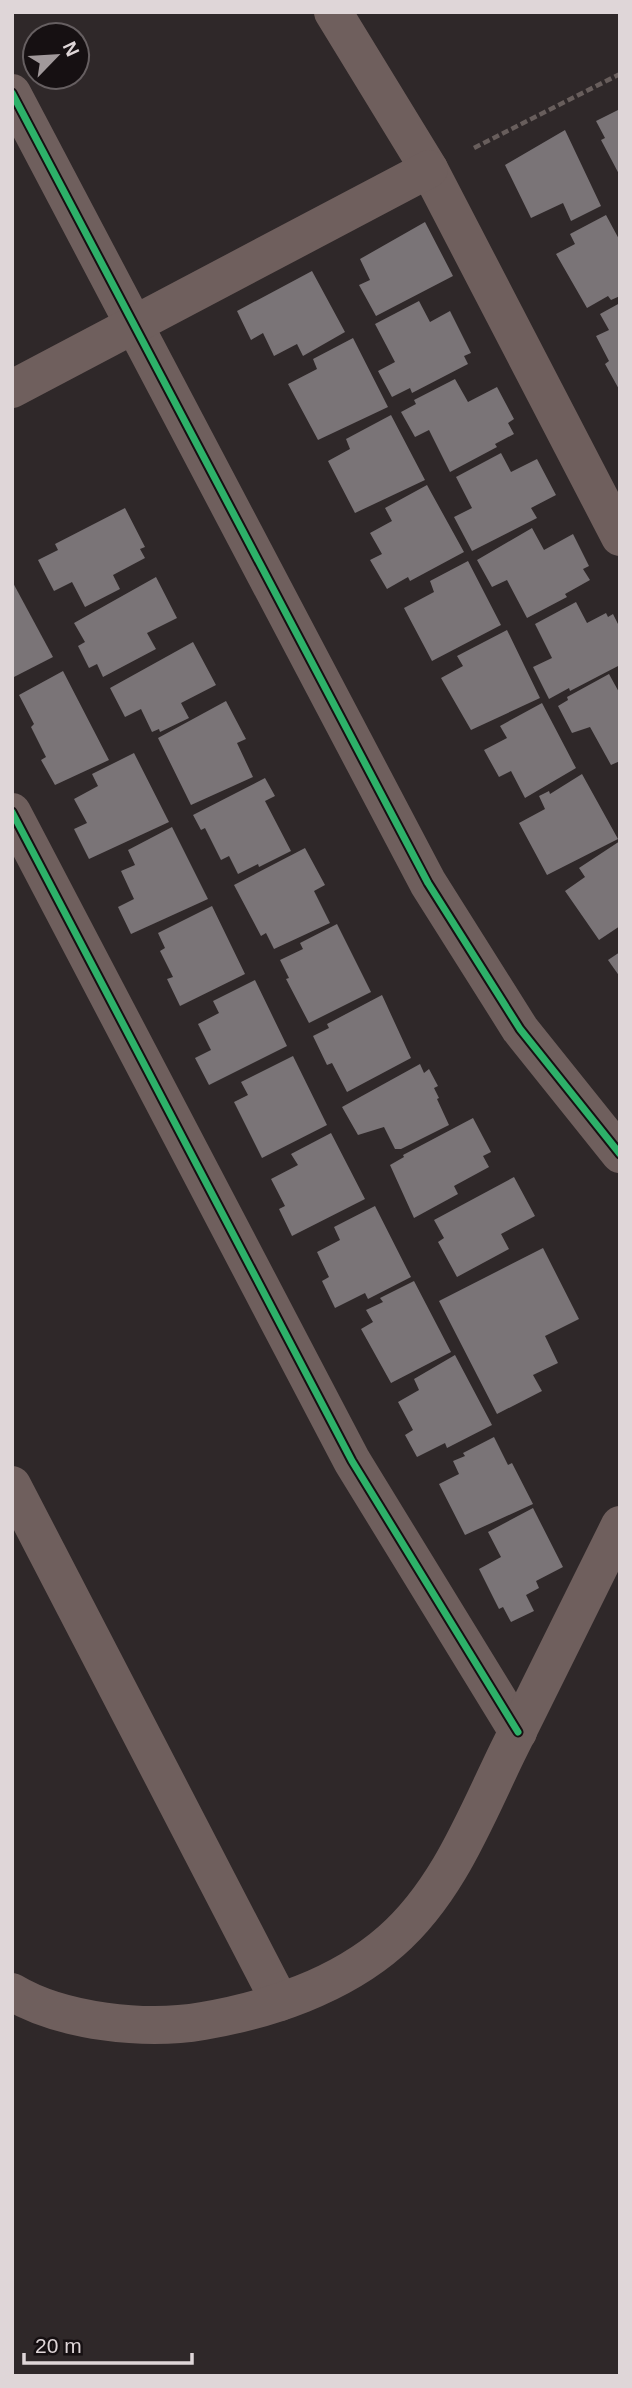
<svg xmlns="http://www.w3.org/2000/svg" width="632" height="2388" viewBox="0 0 632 2388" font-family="Helvetica,sans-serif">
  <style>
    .building { fill: #7a7477 }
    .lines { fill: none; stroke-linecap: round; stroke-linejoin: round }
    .path { stroke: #685e5c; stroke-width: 4.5; stroke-dasharray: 7 3.5; stroke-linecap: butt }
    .minor { stroke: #6f5f5d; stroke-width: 38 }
    .cycleway-casing { stroke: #161012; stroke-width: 11 }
    .cycleway { stroke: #2db169; stroke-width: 7 }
  </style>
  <rect width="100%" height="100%" fill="#2f2829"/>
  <!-- building -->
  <g class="building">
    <polygon points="620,109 620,176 601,140 605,138 596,121"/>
    <polygon points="565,130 601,206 571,221 563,203 531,218 505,165"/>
    <polygon points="606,215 620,241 620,296 611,300 608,296 587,308 556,254 575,244 570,234"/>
    <polygon points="425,222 453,276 376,316 359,285 370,280 360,259"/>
    <polygon points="312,271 345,332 303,356 297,344 274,356 263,333 251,340 237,311"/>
    <polygon points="419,301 430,322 450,311 471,353 464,356 468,364 412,393 410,388 392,397 378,371 395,362 375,324"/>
    <polygon points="620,303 620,391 605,364 609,361 596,336 609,330 600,314"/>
    <polygon points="353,338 388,407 318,440 288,384 317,369 313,359"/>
    <polygon points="455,379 468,402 497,387 514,419 508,423 514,434 495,444 497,447 450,472 429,430 415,437 401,412 416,404 414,400"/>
    <polygon points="391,415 425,480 355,513 328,461 350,449 346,439"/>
    <polygon points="501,453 511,472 537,459 556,495 531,508 537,518 472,551 454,517 472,508 456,477"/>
    <polygon points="427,485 464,552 410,581 408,577 387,589 370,560 382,554 370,533 392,521 385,508"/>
    <polygon points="125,508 145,547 140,549 145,558 113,575 120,589 85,607 72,582 54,591 38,560 58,550 55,544"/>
    <polygon points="532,528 544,550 573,534 589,566 583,569 590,580 565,594 567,597 527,618 507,580 492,587 477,560"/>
    <polygon points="468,561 501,625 432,661 404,608 434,592 430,581"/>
    <polygon points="156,577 177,618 147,633 156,649 103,677 97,664 89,668 78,646 85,642 74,623"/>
    <polygon points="12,581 53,657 12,678"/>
    <polygon points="576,602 587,623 606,613 608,617 613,614 620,628 620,665 570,691 569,688 549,699 533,667 552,658 535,624"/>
    <polygon points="507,630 540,698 471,730 441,678 463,666 457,656"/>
    <polygon points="193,642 216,685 181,703 189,718 160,732 159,729 152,732 141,709 125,717 110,688"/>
    <polygon points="63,671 109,760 55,785 41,760 46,757 31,727 34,724 19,695"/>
    <polygon points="609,674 620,694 620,761 611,765 590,727 572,733 558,706 568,700 567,697"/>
    <polygon points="226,701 246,739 237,743 253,777 191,805 158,738"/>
    <polygon points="542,703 576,768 525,798 511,771 499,777 484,750 507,738 500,726"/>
    <polygon points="134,753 169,822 89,859 74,829 87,823 74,799 98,786 92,774"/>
    <polygon points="582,774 618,839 547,875 519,823 545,809 539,796 549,791 550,794"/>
    <polygon points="265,778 275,796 265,801 291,851 259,867 258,864 238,874 229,856 221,860 205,828 201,830 193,815"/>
    <polygon points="172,827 208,899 131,934 118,907 134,899 121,871 135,865 128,850"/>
    <polygon points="620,841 620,926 599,940 565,891 585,877 579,868"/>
    <polygon points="305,848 325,885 314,891 330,923 274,949 266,933 261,936 234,885"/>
    <polygon points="212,906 245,974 180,1006 167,979 173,977 160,951 165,948 158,933"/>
    <polygon points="337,924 371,992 309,1023 286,979 289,978 280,960 303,949 300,943"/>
    <polygon points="620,952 620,977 608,960"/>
    <polygon points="255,980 287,1046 209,1085 195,1058 211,1050 198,1024 219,1013 213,1001"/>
    <polygon points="382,995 411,1058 347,1092 332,1063 327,1065 313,1036 329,1028 327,1024"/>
    <polygon points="293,1056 327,1125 262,1158 234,1102 248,1095 241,1082"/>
    <polygon points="420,1064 424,1073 429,1069 438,1086 434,1088 439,1098 437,1099 449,1125 401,1149 395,1149 384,1127 358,1135 342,1107"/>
    <polygon points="473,1118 491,1152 483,1156 489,1167 454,1186 458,1194 414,1218 390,1165 404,1157 403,1155"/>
    <polygon points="331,1133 365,1199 292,1236 279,1209 285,1206 271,1179 298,1165 291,1154"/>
    <polygon points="514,1177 535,1216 501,1234 509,1249 457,1277 438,1242 444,1238 434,1220"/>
    <polygon points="375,1206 411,1277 368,1299 365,1293 335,1308 322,1281 329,1277 317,1252 340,1240 334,1227"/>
    <polygon points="543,1248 579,1319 545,1336 558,1363 533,1375 542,1391 497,1414 439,1301"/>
    <polygon points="414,1281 451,1352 391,1383 361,1329 373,1322 366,1310 383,1302 380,1298"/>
    <polygon points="455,1355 492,1425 447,1448 445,1443 417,1457 405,1435 413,1430 398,1402 419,1390 414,1379"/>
    <polygon points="494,1437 508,1465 512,1463 533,1504 465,1535 439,1484 459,1474 453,1461 465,1456 463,1453"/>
    <polygon points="533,1508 563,1567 536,1581 539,1588 526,1595 534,1611 511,1622 503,1607 499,1609 479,1569 501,1557 488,1532"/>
  </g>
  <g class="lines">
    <!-- path -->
    <polyline class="path" points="474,148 620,74"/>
    <!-- minor -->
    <g class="minor">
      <polyline points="333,12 429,169 620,537"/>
      <polyline points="12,93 428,883 520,1029 620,1154"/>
      <polyline points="12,389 429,169"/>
      <polyline points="12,812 352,1461 518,1732"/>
      <polyline points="12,1485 280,2002"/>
      <path d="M12,1992C62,2022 146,2031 203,2021C268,2010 340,1986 391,1941C447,1892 475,1819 507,1753C545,1677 582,1601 620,1525"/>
    </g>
    <defs>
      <g id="cycleway">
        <polyline points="12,93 428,883 520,1029 620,1154"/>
        <polyline points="12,812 352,1461 518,1732"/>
      </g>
    </defs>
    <!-- cycleway casing -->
    <use href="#cycleway" class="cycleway-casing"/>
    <!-- cycleway -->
    <use href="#cycleway" class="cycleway"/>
  </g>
  <!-- border -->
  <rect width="632" height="2388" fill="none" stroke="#dfd6d8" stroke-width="28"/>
  <!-- north arrow -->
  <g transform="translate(56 56) rotate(65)"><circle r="33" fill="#161012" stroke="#665f61" stroke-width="2"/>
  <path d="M0-5L12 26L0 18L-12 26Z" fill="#a1999b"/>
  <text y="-10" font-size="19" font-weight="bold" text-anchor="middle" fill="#dfd6d8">N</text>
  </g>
  <!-- scale -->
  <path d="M24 2353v10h168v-10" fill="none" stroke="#dfd6d8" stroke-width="3.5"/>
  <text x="35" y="2353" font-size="21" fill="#dfd6d8" stroke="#161012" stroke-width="5" paint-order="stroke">20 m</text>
</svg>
